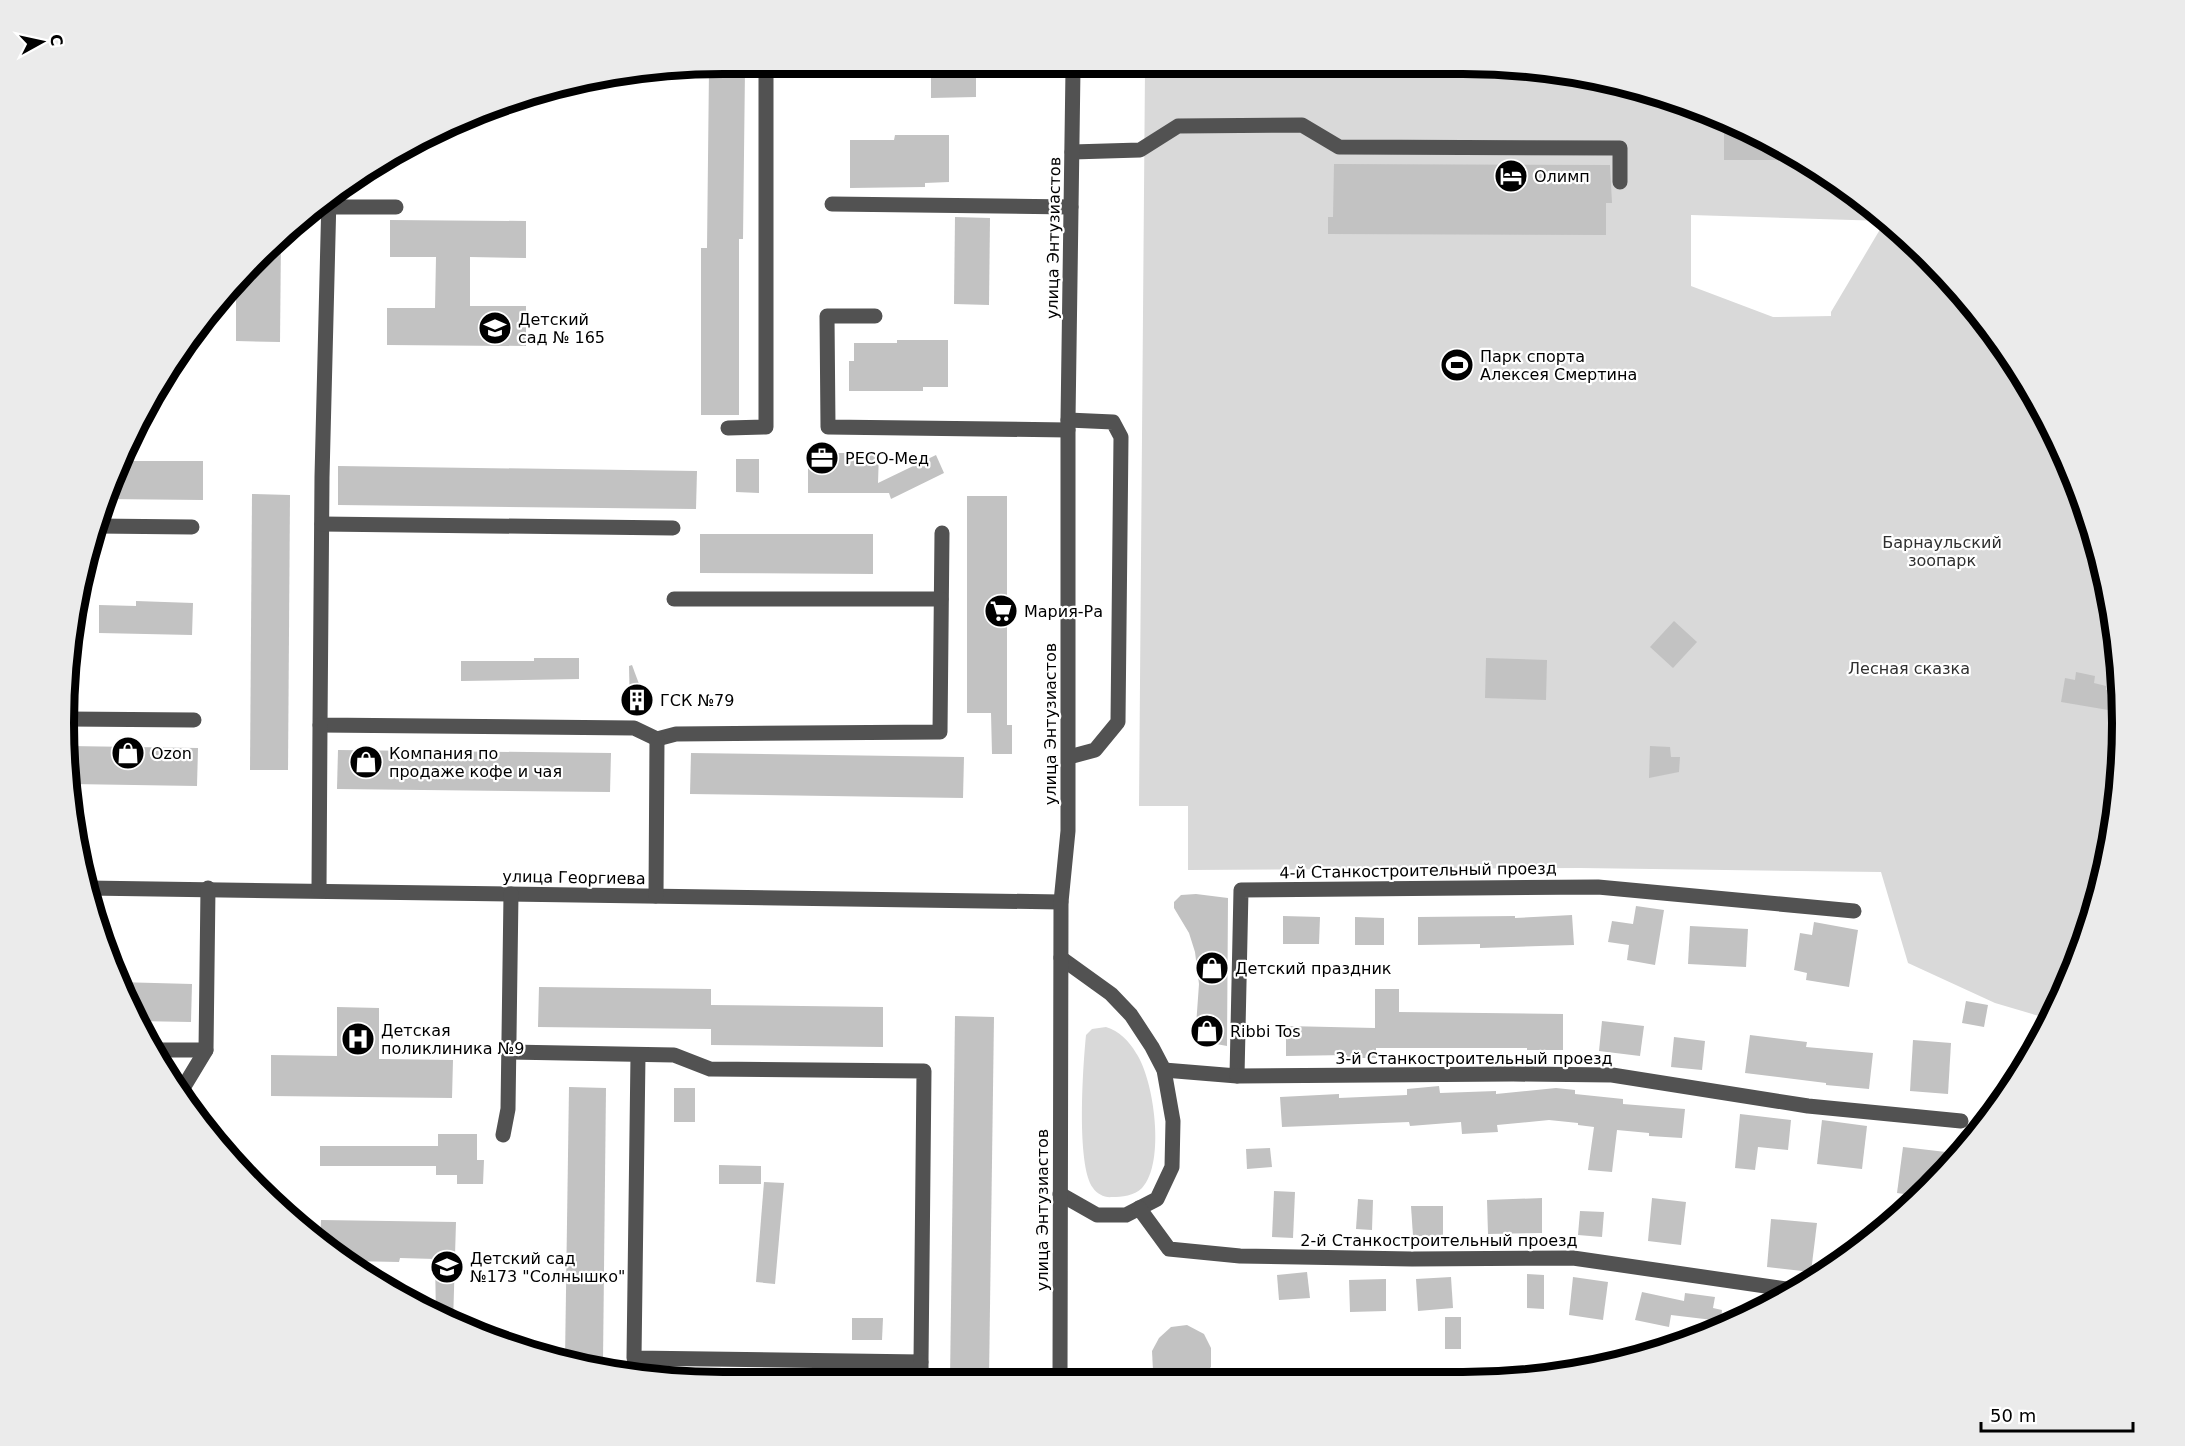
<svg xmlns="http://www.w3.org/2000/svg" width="2185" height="1446" viewBox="0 0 2185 1446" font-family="'DejaVu Sans',sans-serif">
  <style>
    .green { fill: #d9d9d9; fill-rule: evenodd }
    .building { fill: #c2c2c2 }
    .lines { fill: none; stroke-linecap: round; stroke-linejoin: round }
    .minor { stroke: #525252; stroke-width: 15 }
    .labels { text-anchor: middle; stroke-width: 4.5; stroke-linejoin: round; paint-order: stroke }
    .poi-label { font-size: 16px; fill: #000; stroke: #fff; text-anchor: start }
    .street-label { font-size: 16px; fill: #000; stroke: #fff }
    .park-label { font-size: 16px; fill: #303030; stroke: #fff }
    .rim { fill: none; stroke: #000; stroke-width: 8 }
  </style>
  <rect width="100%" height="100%" fill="#fff"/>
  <!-- green -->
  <g class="green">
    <path d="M1145,69H1548L1674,98L1754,131L1897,227L1986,321L2054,431L2100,553L2121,680L2116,809L2087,935L2049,1019L1995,1003L1908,963L1881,872L1580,868L1188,870V806H1139ZM1691,215L1885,221L1831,312V316L1773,317L1691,286Z"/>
    <path d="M1106,1027C1119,1031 1129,1041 1136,1053C1154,1079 1166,1163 1142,1188C1134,1196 1122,1197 1112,1197C1105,1198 1097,1194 1093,1188C1076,1165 1083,1065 1086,1035L1092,1029Z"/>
  </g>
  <!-- building -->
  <g class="building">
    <polygon points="709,69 745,69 743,239 739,239 739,415 701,415 701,248 707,248"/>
    <polygon points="939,69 976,69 976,97 931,98 931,78 939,78"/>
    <polygon points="1724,119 1754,131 1797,160 1724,160"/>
    <polygon points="895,135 949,135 949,182 925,183 925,187 850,188 850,140 894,140"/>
    <polygon points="1334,164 1610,165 1612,203 1606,203 1606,235 1328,234 1328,217 1333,217"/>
    <polygon points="955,217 990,218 989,305 954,304"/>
    <polygon points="390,220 526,221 526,258 470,257 470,306 526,306 526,346 387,345 387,308 435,308 436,257 390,257"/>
    <polygon points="281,236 280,342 236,341 236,279 257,256"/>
    <polygon points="897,340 948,340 948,387 923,387 923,391 849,391 849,361 854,361 854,343 897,343"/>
    <polygon points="808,453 879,453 878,483 936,455 944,473 891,499 889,493 808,493"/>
    <polygon points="736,459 759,459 759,493 736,492"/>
    <polygon points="119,461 203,461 203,500 104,499 113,471"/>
    <polygon points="338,466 697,471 696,509 338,505"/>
    <polygon points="252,494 290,495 288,770 250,770"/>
    <polygon points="967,496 1007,496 1007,725 1012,725 1012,754 992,754 991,713 967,713"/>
    <polygon points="700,534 873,534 873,574 700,573"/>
    <polygon points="136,601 193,603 192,635 99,633 99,605 136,606"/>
    <polygon points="1674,621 1697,642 1673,668 1650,647"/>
    <polygon points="534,658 579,658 579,679 461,681 461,661 534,661"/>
    <polygon points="1486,658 1547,660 1546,700 1485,698"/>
    <polygon points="632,665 649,711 630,712 629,666"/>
    <polygon points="2076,672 2095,676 2094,683 2106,686 2106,690 2120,691 2120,712 2061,702 2065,678 2075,680"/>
    <polygon points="69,746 198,748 197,786 71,784"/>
    <polygon points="1650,746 1670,747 1671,757 1680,757 1679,772 1649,778"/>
    <polygon points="338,750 611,753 610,792 337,789"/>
    <polygon points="691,753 964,757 963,798 690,794"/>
    <polygon points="1196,894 1228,898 1227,1046 1195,1040 1199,984 1195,952 1189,933 1174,908 1174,902 1181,895"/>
    <polygon points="1636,906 1664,910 1655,965 1627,960 1629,945 1608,942 1612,921 1633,924"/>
    <polygon points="1572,915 1574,945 1480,948 1480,944 1418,945 1418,917 1515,916 1515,918"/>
    <polygon points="1283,916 1320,917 1319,944 1283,944"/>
    <polygon points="1355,917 1384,918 1384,945 1355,945"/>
    <polygon points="1814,922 1858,930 1849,987 1806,980 1807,973 1794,970 1800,933 1812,935"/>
    <polygon points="1690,926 1748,929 1746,967 1688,964"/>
    <polygon points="117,982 192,984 191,1022 136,1021"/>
    <polygon points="539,987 711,989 711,1005 883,1007 883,1047 711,1045 711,1029 538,1027"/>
    <polygon points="1375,989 1399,989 1399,1012 1563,1014 1563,1050 1527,1050 1527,1048 1376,1048 1376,1058 1347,1058 1347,1055 1286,1056 1286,1026 1375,1028"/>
    <polygon points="1966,1001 1988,1005 1984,1027 1962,1023"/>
    <polygon points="337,1007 379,1008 379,1059 453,1060 452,1098 271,1096 271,1055 337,1056"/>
    <polygon points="955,1016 994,1017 989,1379 950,1379"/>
    <polygon points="1602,1021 1644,1026 1640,1056 1599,1051"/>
    <polygon points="1750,1035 1807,1042 1806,1047 1873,1053 1869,1089 1826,1085 1826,1083 1745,1073"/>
    <polygon points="1674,1037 1705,1041 1702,1070 1671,1067"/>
    <polygon points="1913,1040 1951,1043 1948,1094 1910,1091"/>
    <polygon points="1439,1086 1440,1093 1496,1091 1496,1094 1556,1088 1575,1090 1575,1094 1623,1099 1623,1104 1685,1109 1682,1138 1649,1136 1649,1133 1617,1130 1612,1172 1588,1170 1594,1127 1578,1125 1578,1123 1549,1120 1497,1125 1498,1132 1462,1134 1461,1122 1410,1126 1409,1122 1282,1127 1280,1097 1339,1094 1339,1098 1407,1095 1407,1089"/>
    <polygon points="569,1087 606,1088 603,1361 565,1360"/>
    <rect x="674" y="1088" width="21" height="34"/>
    <polygon points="1740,1114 1791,1120 1788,1150 1758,1147 1755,1170 1735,1168"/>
    <polygon points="1822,1120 1867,1126 1862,1169 1817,1164"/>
    <polygon points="438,1134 477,1134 477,1160 484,1160 483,1184 457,1184 457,1175 436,1175 436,1166 320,1166 320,1146 438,1146"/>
    <polygon points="1903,1147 1946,1152 1944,1172 1918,1196 1897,1193"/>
    <polygon points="1270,1148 1272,1167 1247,1169 1246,1149"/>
    <polygon points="719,1165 761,1166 761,1184 719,1184"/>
    <polygon points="764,1182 784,1183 775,1284 756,1282"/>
    <polygon points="1274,1191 1295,1192 1293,1238 1272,1237"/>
    <polygon points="1542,1198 1542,1233 1488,1234 1487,1200"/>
    <polygon points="1652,1198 1686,1202 1681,1245 1648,1241"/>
    <polygon points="1358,1199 1373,1200 1372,1230 1356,1229"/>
    <polygon points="1411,1206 1443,1206 1443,1236 1413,1236"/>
    <polygon points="1580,1211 1604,1212 1602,1237 1578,1235"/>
    <polygon points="1771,1219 1817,1223 1811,1272 1767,1267"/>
    <polygon points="321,1220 456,1222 453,1324 436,1317 435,1259 400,1258 399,1262 350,1261 320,1241"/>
    <polygon points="1307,1272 1310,1298 1279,1300 1277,1275"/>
    <polygon points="1527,1274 1544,1275 1544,1309 1527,1308"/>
    <polygon points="1451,1277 1453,1308 1418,1311 1416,1279"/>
    <polygon points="1573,1277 1608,1282 1603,1320 1569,1315"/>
    <polygon points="1386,1279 1386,1311 1350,1312 1349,1280"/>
    <polygon points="1642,1292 1684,1301 1685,1293 1715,1297 1713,1308 1722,1310 1721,1321 1671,1315 1669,1327 1635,1320"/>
    <rect x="1445" y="1317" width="16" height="32"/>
    <polygon points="852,1318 883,1318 882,1340 852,1340"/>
    <polygon points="1187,1325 1204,1334 1211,1348 1211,1367 1199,1380 1162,1380 1153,1371 1152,1351 1159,1338 1171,1327"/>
  </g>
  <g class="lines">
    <!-- minor -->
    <g class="minor">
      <polyline points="1072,152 1140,150 1178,126 1302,125 1339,147 1620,148 1620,182"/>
      <polyline points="329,197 322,477 320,725 634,728 657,739 676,734 940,732 942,533"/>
      <polyline points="832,204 1071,207"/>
      <polyline points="317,207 396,207"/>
      <polyline points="875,316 827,316 828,427 1068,430"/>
      <polyline points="1068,420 1113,422 1121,437 1118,722 1095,750 1069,757"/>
      <polyline points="728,428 766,427 766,69"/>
      <polyline points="322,524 673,528"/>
      <polyline points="96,526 192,527"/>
      <polyline points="674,599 941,599"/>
      <polyline points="67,719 194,720"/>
      <polyline points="87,888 1061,902"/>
      <polyline points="319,890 320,725"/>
      <polyline points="656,896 657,739"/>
      <polyline points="150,1050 206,1050"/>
      <polyline points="509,1052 674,1055 710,1069 924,1071 921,1362 634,1358 638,1055"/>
      <polyline points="1164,1070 1237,1076 1241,890 1598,887 1854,911"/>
      <polyline points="1237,1076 1513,1074 1612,1075 1808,1106 1961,1121"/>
      <polyline points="180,1093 206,1050 208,888"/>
      <polyline points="503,1135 508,1109 511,894"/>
      <polyline points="1060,1194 1097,1215 1126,1215 1157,1199 1172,1167 1173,1121 1164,1070 1152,1047 1131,1015 1111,994 1061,958"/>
      <polyline points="1139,1208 1169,1249 1240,1256 1412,1259 1573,1258 1793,1290"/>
      <polyline points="921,1362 921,1379"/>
      <polyline points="1060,1379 1061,902 1068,831 1068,420 1073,69"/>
    </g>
  </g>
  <!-- icons -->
  <defs>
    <symbol id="hotel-disc" viewBox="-11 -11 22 22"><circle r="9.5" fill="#000" stroke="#fff"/><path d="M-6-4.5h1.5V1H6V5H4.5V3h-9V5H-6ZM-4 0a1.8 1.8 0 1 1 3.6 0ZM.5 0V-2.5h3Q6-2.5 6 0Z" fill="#fff"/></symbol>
    <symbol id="school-disc" viewBox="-11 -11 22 22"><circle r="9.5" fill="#000" stroke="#fff"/><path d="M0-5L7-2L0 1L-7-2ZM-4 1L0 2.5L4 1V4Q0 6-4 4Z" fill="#fff"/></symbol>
    <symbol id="stadium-disc" viewBox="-11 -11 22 22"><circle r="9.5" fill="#000" stroke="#fff"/><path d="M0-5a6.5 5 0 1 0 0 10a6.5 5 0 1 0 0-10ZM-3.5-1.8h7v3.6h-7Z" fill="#fff"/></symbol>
    <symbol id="office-disc" viewBox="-11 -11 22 22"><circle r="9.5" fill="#000" stroke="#fff"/><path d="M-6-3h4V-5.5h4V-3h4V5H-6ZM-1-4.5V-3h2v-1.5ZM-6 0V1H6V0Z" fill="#fff"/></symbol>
    <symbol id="supermarket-disc" viewBox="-11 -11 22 22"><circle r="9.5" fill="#000" stroke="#fff"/><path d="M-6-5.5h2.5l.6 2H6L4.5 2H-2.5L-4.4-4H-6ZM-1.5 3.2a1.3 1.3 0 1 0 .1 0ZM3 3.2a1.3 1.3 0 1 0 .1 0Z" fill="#fff"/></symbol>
    <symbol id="building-disc" viewBox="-11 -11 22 22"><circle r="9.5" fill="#000" stroke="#fff"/><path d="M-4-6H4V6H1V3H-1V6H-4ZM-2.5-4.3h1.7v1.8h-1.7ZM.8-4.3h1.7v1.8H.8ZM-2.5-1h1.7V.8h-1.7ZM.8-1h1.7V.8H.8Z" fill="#fff"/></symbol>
    <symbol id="shop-disc" viewBox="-11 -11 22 22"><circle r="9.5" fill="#000" stroke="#fff"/><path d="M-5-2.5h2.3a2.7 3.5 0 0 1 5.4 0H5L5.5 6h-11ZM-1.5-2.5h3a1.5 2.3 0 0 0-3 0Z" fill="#fff"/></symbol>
    <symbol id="hospital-disc" viewBox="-11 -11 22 22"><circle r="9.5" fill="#000" stroke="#fff"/><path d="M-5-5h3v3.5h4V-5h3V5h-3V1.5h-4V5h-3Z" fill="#fff"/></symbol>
  </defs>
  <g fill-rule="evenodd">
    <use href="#hotel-disc" x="1492" y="157" width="38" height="38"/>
    <use href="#school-disc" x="476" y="309" width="38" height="38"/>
    <use href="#stadium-disc" x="1438" y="346" width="38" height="38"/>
    <use href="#office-disc" x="803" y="439" width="38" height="38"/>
    <use href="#supermarket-disc" x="982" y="592" width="38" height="38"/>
    <use href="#building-disc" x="618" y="681" width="38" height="38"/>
    <use href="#shop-disc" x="109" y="734" width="38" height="38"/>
    <use href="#shop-disc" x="347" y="743" width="38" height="38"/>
    <use href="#shop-disc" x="1193" y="949" width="38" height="38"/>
    <use href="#shop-disc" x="1188" y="1012" width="38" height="38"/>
    <use href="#hospital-disc" x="339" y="1020" width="38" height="38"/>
    <use href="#school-disc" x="428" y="1248" width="38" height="38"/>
  </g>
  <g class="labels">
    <!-- poi labels -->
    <g class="poi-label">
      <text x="1534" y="182">Олимп</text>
      <text x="518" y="325">Детский<tspan x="518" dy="18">сад № 165</tspan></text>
      <text x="1480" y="362">Парк спорта<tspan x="1480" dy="18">Алексея Смертина</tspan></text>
      <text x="845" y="464">РЕСО-Мед</text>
      <text x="1024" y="617">Мария-Ра</text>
      <text x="660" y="706">ГСК №79</text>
      <text x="151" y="759">Ozon</text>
      <text x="389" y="759">Компания по<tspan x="389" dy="18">продаже кофе и чая</tspan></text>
      <text x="1235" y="974">Детский праздник</text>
      <text x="381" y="1036">Детская<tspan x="381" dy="18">поликлиника №9</tspan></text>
      <text x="1230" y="1037">Ribbi Tos</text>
      <text x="470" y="1264">Детский сад<tspan x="470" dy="18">№173 "Солнышко"</tspan></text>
    </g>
    <!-- street labels -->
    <g class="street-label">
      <text transform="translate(1053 238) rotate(-89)" y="6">улица Энтузиастов</text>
      <text transform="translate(1050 724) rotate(-90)" y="6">улица Энтузиастов</text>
      <text transform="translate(1418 870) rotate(-1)" y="6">4-й Станкостроительный проезд</text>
      <text transform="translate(574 877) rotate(1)" y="6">улица Георгиева</text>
      <text x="1474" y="1064">3-й Станкостроительный проезд</text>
      <text transform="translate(1042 1210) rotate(-90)" y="6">улица Энтузиастов</text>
      <text x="1439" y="1246">2-й Станкостроительный проезд</text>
    </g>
    <!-- park labels -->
    <g class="park-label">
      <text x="1942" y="548">Барнаульский<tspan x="1942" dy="18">зоопарк</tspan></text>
      <text x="1909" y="674">Лесная сказка</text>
    </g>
  </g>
  <!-- crop -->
  <path d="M0 0H2185V1446H0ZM723 74H1463A649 649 0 0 1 2112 723V723A649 649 0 0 1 1463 1372H723A649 649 0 0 1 74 723V723A649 649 0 0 1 723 74Z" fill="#ebebeb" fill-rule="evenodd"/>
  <path class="rim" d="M723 74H1463A649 649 0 0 1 2112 723V723A649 649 0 0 1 1463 1372H723A649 649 0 0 1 74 723V723A649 649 0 0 1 723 74Z"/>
  <!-- north arrow -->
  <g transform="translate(42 42) rotate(82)" stroke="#ffffff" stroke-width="4.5" paint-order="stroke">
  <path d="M0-4.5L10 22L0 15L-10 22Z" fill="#000000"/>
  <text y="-9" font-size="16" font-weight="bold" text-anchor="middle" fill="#000000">С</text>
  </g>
  <!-- scale -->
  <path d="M1981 1422v9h152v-9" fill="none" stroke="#000000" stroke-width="3"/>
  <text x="1990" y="1422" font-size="18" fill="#000000" stroke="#ffffff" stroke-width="4.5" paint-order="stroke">50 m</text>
</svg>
